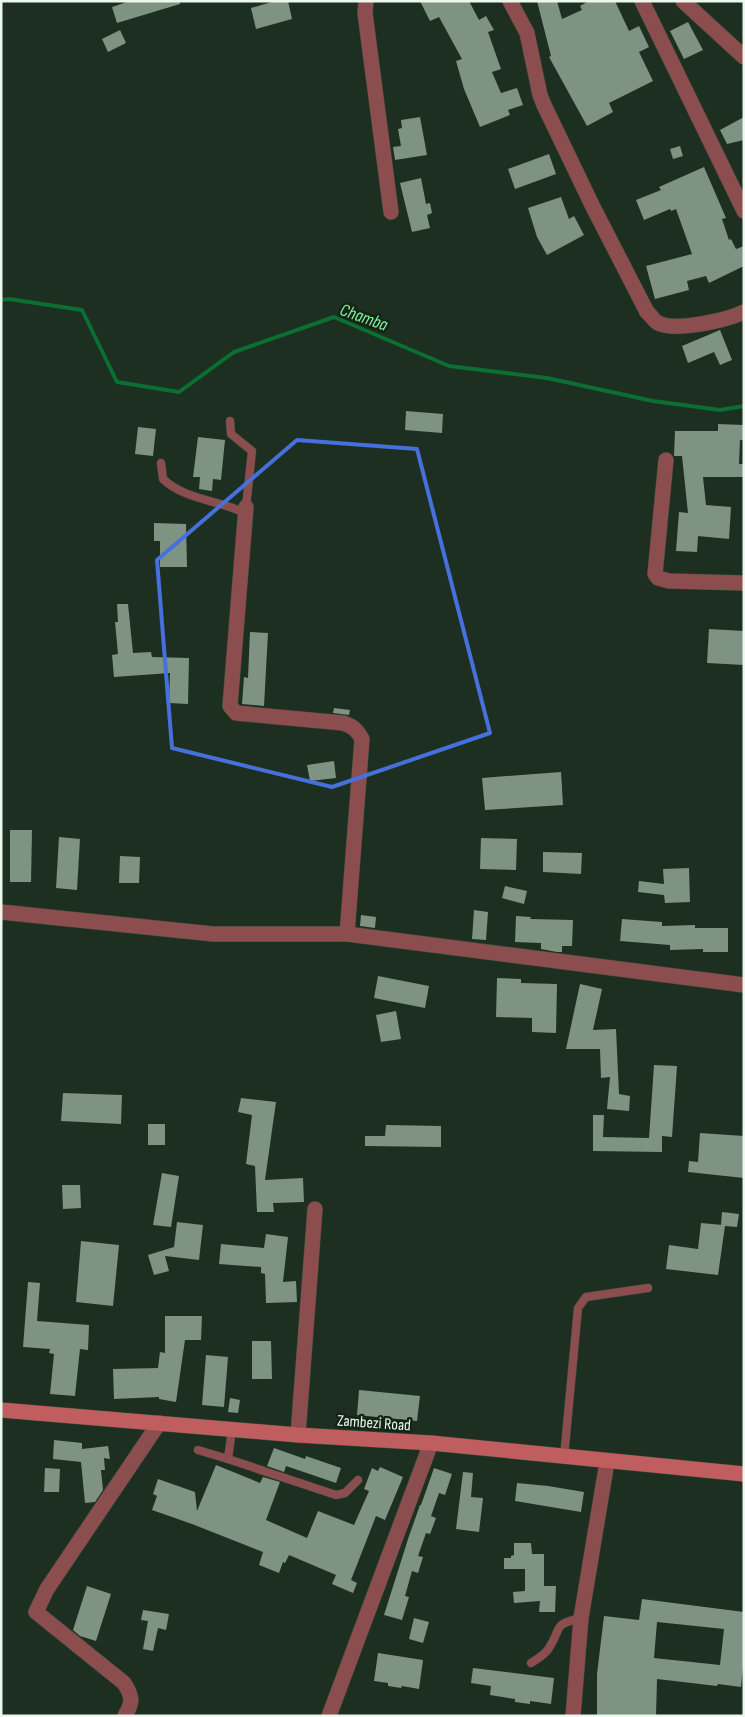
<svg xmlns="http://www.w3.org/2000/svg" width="745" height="1717" viewBox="0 0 745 1717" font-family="'Sofia Sans Condensed',sans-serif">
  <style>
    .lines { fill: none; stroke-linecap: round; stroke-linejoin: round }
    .stream { stroke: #0b6e32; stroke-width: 4 }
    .building { fill: #7e9382; fill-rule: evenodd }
    .lane-casing { stroke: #3a4b3d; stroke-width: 9 }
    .street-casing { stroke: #3a4b3d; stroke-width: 16 }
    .secondary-casing { stroke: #3a4b3d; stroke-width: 16 }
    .lane { stroke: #8b4d4d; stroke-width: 8 }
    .street { stroke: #8b4d4d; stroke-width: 15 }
    .secondary { stroke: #c05e5f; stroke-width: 15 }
    .marked { fill: none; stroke: #4670dc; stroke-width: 4; stroke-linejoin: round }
    .labels { text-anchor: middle; stroke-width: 5; stroke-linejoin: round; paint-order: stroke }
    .street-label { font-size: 16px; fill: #ecf7ee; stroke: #132517 }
    .water-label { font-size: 18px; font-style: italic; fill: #83f29d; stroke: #132517 }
  </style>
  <rect width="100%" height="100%" fill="#1d2f20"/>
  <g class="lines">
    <!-- stream -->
    <polyline class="stream" points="1,300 9,299 82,310 117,382 179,392 234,352 334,317 449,366 547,378 653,401 720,410 744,406"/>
  </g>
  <!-- building -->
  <g class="building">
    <polygon points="130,1 180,1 180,4 117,23 112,7"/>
    <polygon points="275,1 288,1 292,19 256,29 251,8"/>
    <polygon points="420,1 469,1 479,20 486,16 494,30 488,32 501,69 492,72 501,93 517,88 523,105 508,110 510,115 480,127 464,89 456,61 462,59 439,17 430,21"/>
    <polygon points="537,1 557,1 562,19 582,10 580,6 589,1 615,1 629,31 639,26 649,47 639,52 653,81 609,103 613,112 587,126 549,57 551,56"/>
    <polygon points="688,22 703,50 684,59 670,31"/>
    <polygon points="120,30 126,43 108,52 102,39"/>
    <polygon points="420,117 427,155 395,160 393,147 401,146 398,129 402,128 401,120"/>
    <polygon points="744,117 744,140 727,144 720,130"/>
    <polygon points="680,146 683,156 673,159 670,149"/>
    <polygon points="549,154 556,174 515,189 508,169"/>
    <polygon points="704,167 726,218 722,219 729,240 731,239 736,249 744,246 744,266 709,283 706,276 687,281 689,290 655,299 646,266 692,254 676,209 671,211 670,209 644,220 636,200 661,190 659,187"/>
    <polygon points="421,178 426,204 430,203 432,213 427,215 430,228 412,232 400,183"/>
    <polygon points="561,197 569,219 574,216 584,235 547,255 537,237 528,208"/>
    <polygon points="720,330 732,360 720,365 714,352 688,363 682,346"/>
    <polygon points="406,411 443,414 442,433 405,430"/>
    <polygon points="718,424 744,425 744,440 740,440 739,464 744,464 744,477 703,477 706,505 731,507 729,539 698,536 697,552 676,551 679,512 688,513 682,456 674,456 675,431 718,431"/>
    <polygon points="138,427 156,429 153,456 135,454"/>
    <polygon points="198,437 225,440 221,480 213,479 212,491 199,489 200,477 193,477"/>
    <polygon points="154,523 186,524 187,567 160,567 160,541 154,541"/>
    <polygon points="117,604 128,604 133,653 151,652 152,657 189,658 188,704 169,703 170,673 114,677 112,655 118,654 115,622 118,622"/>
    <polygon points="709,629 744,631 744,665 707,663"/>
    <polygon points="250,632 268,633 264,706 242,704 244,677 248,678"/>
    <polygon points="334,708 350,710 349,715 333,713"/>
    <polygon points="334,761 336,778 310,781 307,765"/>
    <polygon points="561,772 563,805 485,810 482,778"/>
    <polygon points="10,830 32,830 31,882 10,882"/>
    <polygon points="59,837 80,839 77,890 56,888"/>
    <polygon points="481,838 517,839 516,870 480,869"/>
    <polygon points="543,852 582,853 581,874 543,872"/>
    <polygon points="120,856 140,857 139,883 119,883"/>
    <polygon points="689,868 690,902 665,903 664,895 638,892 639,881 664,884 663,869"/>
    <polygon points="505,886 527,891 524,904 502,898"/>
    <polygon points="474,910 488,912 486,940 472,939"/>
    <polygon points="361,915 376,917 375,928 360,926"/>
    <polygon points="516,916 531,917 530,919 573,920 572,946 562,946 562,952 557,952 541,949 541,943 515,942"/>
    <polygon points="622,919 662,922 662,926 695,925 695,928 728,928 728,952 703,952 703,949 670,950 670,945 620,941"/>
    <polygon points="378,976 429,986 425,1008 374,998"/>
    <polygon points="497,978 521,979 521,983 557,984 556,1033 532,1032 532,1018 496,1017"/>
    <polygon points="580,984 602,989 593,1030 616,1029 619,1094 630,1096 629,1111 607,1109 610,1077 601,1078 600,1049 566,1049"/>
    <polygon points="396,1011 401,1039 381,1042 376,1015"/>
    <polygon points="654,1065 677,1066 672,1137 662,1136 662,1152 593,1151 593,1115 604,1115 603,1137 649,1138"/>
    <polygon points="63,1093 122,1095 121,1124 61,1121"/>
    <polygon points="241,1098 276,1102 265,1180 303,1178 304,1202 273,1203 274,1212 257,1212 255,1166 246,1164 252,1115 238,1112"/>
    <rect x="148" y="1124" width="17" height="21"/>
    <polygon points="386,1125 441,1126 441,1147 365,1146 365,1136 385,1136"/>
    <polygon points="700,1133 744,1136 744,1178 688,1172 689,1161 698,1162"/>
    <polygon points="162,1173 179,1176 171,1227 153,1225"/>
    <polygon points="62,1185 80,1185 81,1208 63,1209"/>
    <polygon points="722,1212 739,1214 737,1227 725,1226 718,1275 666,1269 669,1245 698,1249 701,1223 723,1225 721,1225"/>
    <polygon points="177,1222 203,1225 199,1260 165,1256 169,1271 154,1275 148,1255 174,1247"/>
    <polygon points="266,1234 288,1237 283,1282 296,1281 297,1302 266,1303 265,1274 261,1273 261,1267 219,1264 221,1244 264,1248"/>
    <polygon points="81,1241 119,1245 113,1306 76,1302"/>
    <polygon points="28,1282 40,1283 37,1321 89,1325 88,1350 80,1349 75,1396 50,1394 54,1354 49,1353 50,1349 23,1347"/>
    <polygon points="165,1316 202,1316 201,1340 185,1340 176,1402 159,1399 159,1397 114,1399 113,1369 158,1368 160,1352 165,1353"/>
    <polygon points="252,1341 271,1341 272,1379 252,1379"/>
    <polygon points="206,1355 228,1357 224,1407 202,1405"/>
    <polygon points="359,1390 420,1396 417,1421 357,1415"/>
    <polygon points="230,1398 240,1400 238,1413 228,1412"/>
    <polygon points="54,1440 82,1443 82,1449 108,1446 110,1459 104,1458 105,1470 101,1470 103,1490 95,1502 85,1503 81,1462 53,1459"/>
    <polygon points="274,1448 305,1459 306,1456 341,1468 336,1483 286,1466 284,1472 267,1466"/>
    <polygon points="216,1465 260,1483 263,1477 280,1482 266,1520 307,1538 318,1511 354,1525 369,1491 364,1489 372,1468 378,1471 380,1467 403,1477 385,1520 376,1516 351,1580 357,1583 353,1593 332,1584 336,1575 289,1555 285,1563 283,1562 279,1573 259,1565 263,1552 192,1524 152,1510 157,1496 153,1494 158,1479 195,1492 197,1511"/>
    <polygon points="45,1468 60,1469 59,1492 44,1492"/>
    <polygon points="434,1468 452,1474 445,1495 439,1493 431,1516 436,1518 430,1534 426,1533 418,1556 423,1557 418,1573 412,1571 405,1596 409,1597 402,1620 384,1615 409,1536 420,1505 421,1505"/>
    <polygon points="463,1472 473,1473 471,1497 483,1498 479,1532 456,1529"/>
    <polygon points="517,1483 548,1486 584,1492 581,1512 515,1501"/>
    <polygon points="514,1543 531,1543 532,1554 544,1554 544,1586 556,1586 555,1612 539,1612 540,1601 514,1603 513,1592 525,1591 525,1569 504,1569 504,1558 511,1558 511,1556 514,1555"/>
    <polygon points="87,1586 111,1594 96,1641 80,1636 73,1630"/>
    <path d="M642,1599L744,1612V1656L741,1687L718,1684L717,1686L657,1679L656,1716L597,1715V1674L604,1616L639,1620ZM657,1622L724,1629L720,1665L654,1658Z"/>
    <polygon points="143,1610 169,1614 166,1630 158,1628 153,1651 143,1649 148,1621 141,1620"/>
    <polygon points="414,1618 429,1622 423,1643 409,1639"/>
    <polygon points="378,1653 423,1660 419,1689 402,1686 401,1688 388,1686 388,1683 374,1681"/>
    <polygon points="473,1668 554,1678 551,1704 530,1701 530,1704 515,1702 515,1699 490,1695 491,1686 471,1683"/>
  </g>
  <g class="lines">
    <defs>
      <g id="lane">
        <polyline points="230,421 231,434 252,451 246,507"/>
        <path d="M161,463L163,479C185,500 219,500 245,513"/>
        <polyline points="198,1450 228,1459 232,1429"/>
        <polyline points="564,1457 578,1308 586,1297 648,1288"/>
        <polyline points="228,1459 336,1495 345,1493 358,1480"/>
        <path d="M531,1663C537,1659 545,1655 549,1648C563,1627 551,1625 581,1618"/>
      </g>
      <g id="street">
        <polyline points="366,1 365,13 391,212"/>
        <path d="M510,1L527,33L540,95L544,105L592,205L647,312C651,315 654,321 658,323C676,332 727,320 744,312"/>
        <polyline points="642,1 744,211"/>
        <polyline points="683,1 744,57"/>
        <polyline points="666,460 655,574 658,578 669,581 744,583"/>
        <path d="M246,507L230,706L236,713L343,723C353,726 357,730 362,739L347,934"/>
        <polyline points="1,912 213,934 347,934 744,985"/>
        <polyline points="298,1435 315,1209"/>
        <path d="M125,1716C133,1702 133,1697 124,1683L36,1612L47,1589L159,1423"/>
        <polyline points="329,1716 431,1443"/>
        <polyline points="573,1716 581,1618 607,1462"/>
      </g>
      <polyline id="secondary" points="1,1410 298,1435 431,1443 744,1474"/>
    </defs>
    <!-- lane casing -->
    <use href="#lane" class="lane-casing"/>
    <!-- street casing -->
    <use href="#street" class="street-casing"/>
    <!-- secondary casing -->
    <use href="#secondary" class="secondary-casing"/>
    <!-- lane -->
    <use href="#lane" class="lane"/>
    <!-- street -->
    <use href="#street" class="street"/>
    <!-- secondary -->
    <use href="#secondary" class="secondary"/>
  </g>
  <!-- marked area -->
  <path class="marked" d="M297,440L417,449L490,733L332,787L172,748L157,560Z"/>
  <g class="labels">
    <!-- street labels -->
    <g class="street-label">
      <text transform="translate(374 1422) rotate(4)" y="6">Zambezi Road</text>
    </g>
    <!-- water labels -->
    <g class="water-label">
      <text transform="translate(364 317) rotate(20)" y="6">Chamba</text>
    </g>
  </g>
  <!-- border -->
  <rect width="745" height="1717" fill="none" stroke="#ecf7ee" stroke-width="5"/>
</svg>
